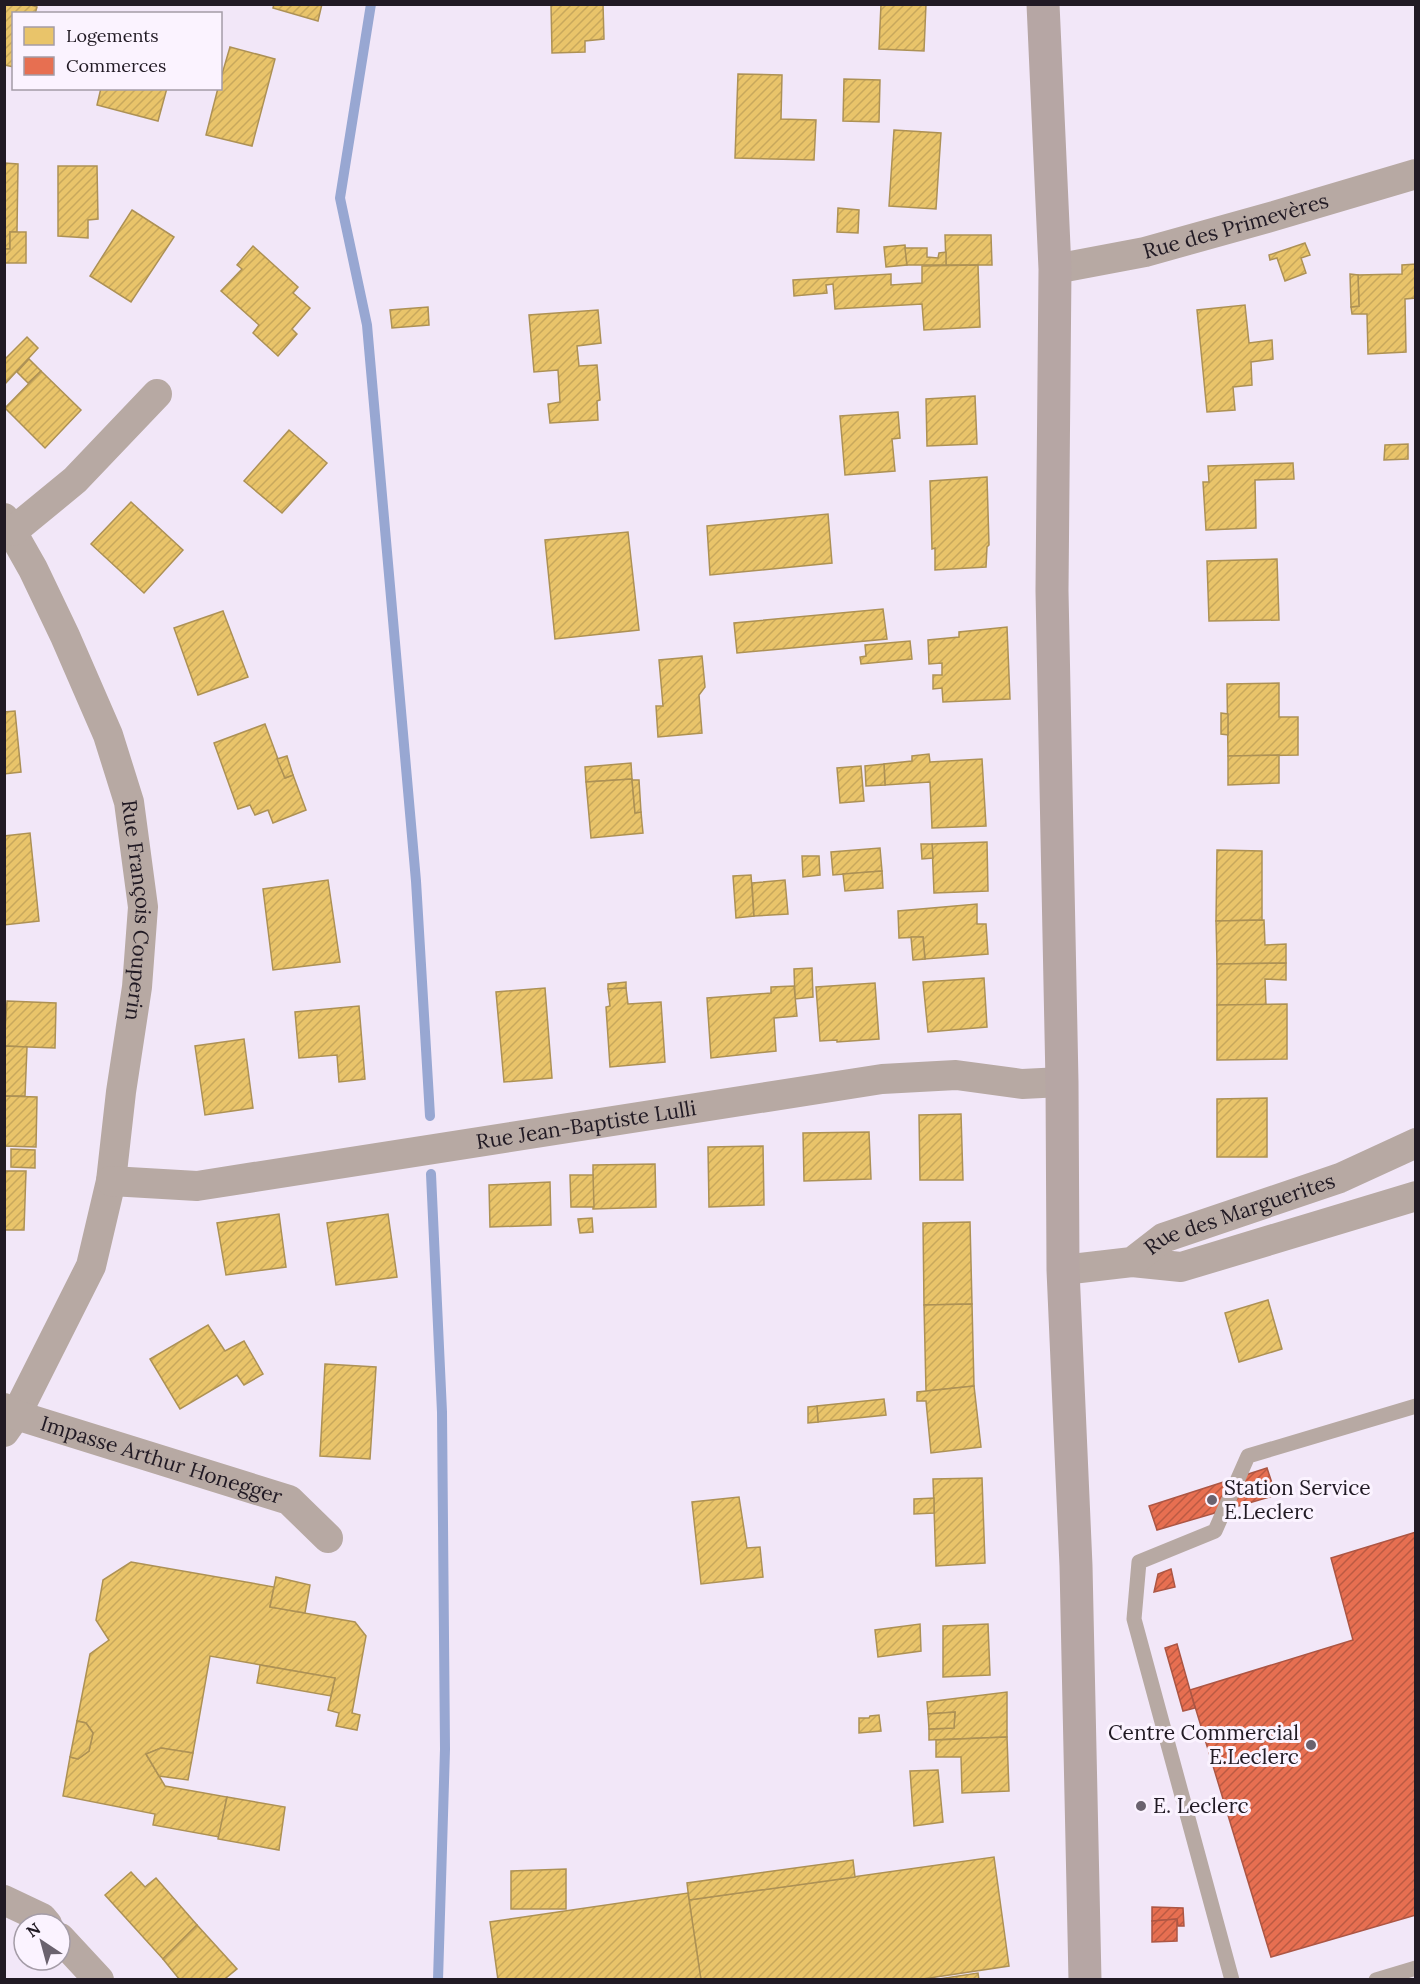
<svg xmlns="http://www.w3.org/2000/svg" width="1420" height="1984" viewBox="0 0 1420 1984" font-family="Lora,serif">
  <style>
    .homes { fill: url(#homes-hatch); stroke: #ad9155; stroke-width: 1.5 }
    .shops { fill: url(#shops-hatch); stroke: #ac5644; stroke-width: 1.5 }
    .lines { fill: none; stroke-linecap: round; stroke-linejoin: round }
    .stream { stroke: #98a7d2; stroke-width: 10 }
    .lane { stroke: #b7a9a3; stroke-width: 15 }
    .street { stroke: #b7a9a3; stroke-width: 30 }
    .secondary { stroke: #b6a6a4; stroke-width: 33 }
    .poi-dot { fill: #6a626e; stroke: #fbf3ff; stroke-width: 2 }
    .labels { text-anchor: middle; stroke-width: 6; stroke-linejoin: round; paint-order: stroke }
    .street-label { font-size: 21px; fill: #211a24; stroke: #fbf3ff }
    .poi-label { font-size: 21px; fill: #211a24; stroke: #fbf3ff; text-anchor: start }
  </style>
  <defs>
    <pattern id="homes-hatch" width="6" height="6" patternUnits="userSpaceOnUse" patternTransform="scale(1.5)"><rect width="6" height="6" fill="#e9c46a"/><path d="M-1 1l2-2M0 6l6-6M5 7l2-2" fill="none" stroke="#c8a85c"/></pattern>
    <pattern id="shops-hatch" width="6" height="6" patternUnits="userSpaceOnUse" patternTransform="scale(1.5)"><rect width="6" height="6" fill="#e76f51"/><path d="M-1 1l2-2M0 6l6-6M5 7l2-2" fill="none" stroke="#bb5a43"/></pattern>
  </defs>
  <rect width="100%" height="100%" fill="#f2e7f8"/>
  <!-- homes -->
  <g class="homes">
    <polygon points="4,4 28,4 37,7 35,14 14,14 14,67 4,65"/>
    <polygon points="274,4 322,4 318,21 273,8"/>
    <polygon points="551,4 603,4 604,39 585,41 585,52 552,53"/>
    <polygon points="881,4 926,4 924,51 879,49"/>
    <polygon points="230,47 275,59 252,146 206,135 218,88 220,88 220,81"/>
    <polygon points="738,74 782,75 781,119 816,120 814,160 735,158"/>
    <polygon points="844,79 880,80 879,122 843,121"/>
    <polygon points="101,88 167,88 158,121 97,105"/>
    <polygon points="894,130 941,133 936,209 889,206"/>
    <polygon points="4,163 18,164 17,232 10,232 10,249 4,249"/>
    <polygon points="58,166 97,166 98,219 88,220 88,238 58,236"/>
    <polygon points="838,208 859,210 858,233 837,232"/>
    <polygon points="132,210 174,237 131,302 90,276"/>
    <polygon points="10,232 26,232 26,263 4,263 4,249 10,249"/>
    <polygon points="945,235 991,235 992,265 946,265"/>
    <polygon points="1305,243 1310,255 1301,258 1306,273 1285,281 1277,258 1270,260 1269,255"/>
    <polygon points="905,245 907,265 886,267 884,247"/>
    <polygon points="253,246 298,287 293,293 310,308 292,329 297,334 278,356 253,333 259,325 221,291 242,269 237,265"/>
    <polygon points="905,248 927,248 927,257 938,258 939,253 946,252 946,265 907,265"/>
    <polygon points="1416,264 1416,298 1405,299 1406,352 1368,354 1367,314 1352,314 1351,307 1359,306 1358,275 1402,274 1402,265"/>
    <polygon points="978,265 980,327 924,330 922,304 835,309 833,284 826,285 827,293 794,296 793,280 891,274 891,285 922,283 922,266"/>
    <polygon points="1350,274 1358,275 1359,306 1351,307"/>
    <polygon points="1245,305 1249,343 1272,340 1273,359 1251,362 1252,385 1233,387 1235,410 1207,412 1197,310"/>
    <polygon points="428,307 429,325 392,328 390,310"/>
    <polygon points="598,310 601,343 577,346 579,366 597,365 600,400 597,401 598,420 550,423 548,404 560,402 558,370 534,372 529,315"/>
    <polygon points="27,337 38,348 4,385 4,360"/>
    <polygon points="29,359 41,371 28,383 17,372"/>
    <polygon points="41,371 81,410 45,448 5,408"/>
    <polygon points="975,396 977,444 927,446 926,399"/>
    <polygon points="898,412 900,438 892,439 895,471 845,475 840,416"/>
    <polygon points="289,430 327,463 282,513 244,481"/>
    <polygon points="1408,444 1408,459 1384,460 1385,445"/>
    <polygon points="1293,463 1294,479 1255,480 1256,528 1206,530 1203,482 1209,482 1208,466"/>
    <polygon points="987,477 989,545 987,547 986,567 935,570 935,548 932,549 930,481"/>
    <polygon points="131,502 183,550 144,593 91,544"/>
    <polygon points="828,514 832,563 710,575 707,526"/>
    <polygon points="628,532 639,630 555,639 545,540"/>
    <polygon points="1277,559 1279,620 1209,621 1207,561"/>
    <polygon points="883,609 887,639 737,653 734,623"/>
    <polygon points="223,611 248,677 198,695 174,628"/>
    <polygon points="1007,627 1010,699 943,702 942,688 933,689 933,675 942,675 942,663 929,664 928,640 959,637 959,632"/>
    <polygon points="910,641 912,659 861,664 860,657 866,656 865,645"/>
    <polygon points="702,656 705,687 699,695 702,733 658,737 656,706 663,706 659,660"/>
    <polygon points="1279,683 1279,717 1298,717 1298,755 1228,756 1227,684"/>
    <polygon points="15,711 21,772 4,774 4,712"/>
    <polygon points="1221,713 1228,714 1228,735 1221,734"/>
    <polygon points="265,724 285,778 293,775 306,810 273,823 268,810 255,815 250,805 238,809 214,743"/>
    <polygon points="929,754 930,762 982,759 986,826 932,828 930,782 885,785 884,764 912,761 912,756"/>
    <polygon points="1279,755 1279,783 1228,785 1228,756"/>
    <polygon points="287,756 293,775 285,778 277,759"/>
    <polygon points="631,763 632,779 586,782 585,767"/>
    <polygon points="884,764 885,785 866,786 865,766"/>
    <polygon points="861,766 864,801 840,803 837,768"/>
    <polygon points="632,779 635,813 641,812 643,833 591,838 586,782"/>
    <polygon points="632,780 639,780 641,812 635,813"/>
    <polygon points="30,833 39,921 4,925 4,836"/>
    <polygon points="987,842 988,891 934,893 932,844"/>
    <polygon points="921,844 932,844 933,858 922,859"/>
    <polygon points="880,848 882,871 833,875 831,852"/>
    <polygon points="1217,850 1262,851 1262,920 1216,921"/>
    <polygon points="802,856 819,856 820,875 803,877"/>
    <polygon points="882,871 883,888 845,891 843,874"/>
    <polygon points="751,875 754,916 736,918 733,876"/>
    <polygon points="328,880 340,962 273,970 263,889"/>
    <polygon points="785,880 788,914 754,916 752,883"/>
    <polygon points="977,904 977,924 986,924 988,954 925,959 923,937 899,938 898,911"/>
    <polygon points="1264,920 1265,945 1286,944 1286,963 1217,964 1216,921"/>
    <polygon points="911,937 923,937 925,959 913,960"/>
    <polygon points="1286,963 1286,980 1265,979 1266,1005 1217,1005 1217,964"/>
    <polygon points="812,968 813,997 795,999 794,969"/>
    <polygon points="984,978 987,1027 928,1032 923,982"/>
    <polygon points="626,982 626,988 608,989 608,984"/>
    <polygon points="875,983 879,1039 837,1042 837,1040 820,1041 816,987"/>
    <polygon points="794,986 797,1016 774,1018 776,1051 711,1058 707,998 771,993 771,987"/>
    <polygon points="545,988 552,1078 504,1082 496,992"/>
    <polygon points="626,988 628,1004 661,1002 665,1062 610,1067 606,1007 610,1006 608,989"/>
    <polygon points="7,1001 56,1003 55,1048 4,1046"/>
    <polygon points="1287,1004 1287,1059 1217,1060 1217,1005"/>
    <polygon points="359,1006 365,1079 339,1082 337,1055 299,1058 295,1012"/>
    <polygon points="244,1039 253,1108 205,1115 195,1046"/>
    <polygon points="4,1046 27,1047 25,1096 4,1096"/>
    <polygon points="4,1096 37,1097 36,1147 4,1146"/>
    <polygon points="1267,1098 1267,1157 1217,1157 1217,1099"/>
    <polygon points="961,1114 963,1180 920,1180 919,1115"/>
    <polygon points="869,1132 871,1179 804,1181 803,1133"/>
    <polygon points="763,1146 764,1205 709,1207 708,1147"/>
    <polygon points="11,1149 35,1150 35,1168 11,1167"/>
    <polygon points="655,1164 656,1207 593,1209 593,1165"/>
    <polygon points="4,1171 26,1171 24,1230 4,1230"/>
    <polygon points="570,1175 593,1175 594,1207 571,1207"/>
    <polygon points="550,1182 551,1225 490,1227 489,1185"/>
    <polygon points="279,1214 286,1267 226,1275 217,1223"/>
    <polygon points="388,1214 397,1277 336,1285 327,1223"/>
    <polygon points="592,1218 593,1232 580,1233 578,1219"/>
    <polygon points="970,1222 972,1304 924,1305 923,1223"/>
    <polygon points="1268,1300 1282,1349 1239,1362 1225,1313"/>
    <polygon points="972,1304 974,1386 926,1391 924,1305"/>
    <polygon points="208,1325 225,1351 244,1341 263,1374 244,1385 237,1375 180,1409 150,1359"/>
    <polygon points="325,1364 376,1367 370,1459 320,1456"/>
    <polygon points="974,1386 981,1447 931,1453 926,1401 917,1401 917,1392"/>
    <polygon points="884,1399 886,1415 818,1422 817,1406"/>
    <polygon points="817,1406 818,1422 808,1423 808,1407"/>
    <polygon points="982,1478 985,1563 936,1566 933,1479"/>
    <polygon points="739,1497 747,1548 760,1547 763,1577 701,1584 692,1502"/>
    <polygon points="934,1498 934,1513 914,1514 914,1499"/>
    <polygon points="131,1562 274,1587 270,1607 355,1622 366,1636 352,1713 360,1715 357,1730 336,1726 339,1713 328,1710 335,1678 210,1656 193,1753 161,1748 146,1754 165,1786 227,1797 219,1837 153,1825 155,1814 63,1796 70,1757 78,1759 89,1751 93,1733 86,1723 77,1721 90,1654 109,1640 96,1620 103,1580"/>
    <polygon points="276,1577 310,1585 305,1613 270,1607"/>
    <polygon points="920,1624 921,1651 878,1657 875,1630"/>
    <polygon points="988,1624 990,1675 943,1677 943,1626"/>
    <polygon points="260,1665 335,1678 331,1696 257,1683"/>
    <polygon points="1007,1692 1007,1737 929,1740 929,1729 954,1728 955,1712 928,1714 927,1702"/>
    <polygon points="955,1712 954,1728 929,1729 928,1714"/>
    <polygon points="879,1715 881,1731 859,1733 859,1718 869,1718 870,1716"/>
    <polygon points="77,1721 86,1723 93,1733 89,1751 78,1759 70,1757"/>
    <polygon points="1007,1737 1009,1791 962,1793 961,1757 936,1757 936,1740"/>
    <polygon points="161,1748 193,1753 188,1780 159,1776 146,1754"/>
    <polygon points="938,1770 943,1822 914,1826 910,1771"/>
    <polygon points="227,1797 285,1807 279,1850 218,1839"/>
    <polygon points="994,1857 1009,1966 916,1980 701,1980 689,1900"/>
    <polygon points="853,1860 855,1877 689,1900 687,1883"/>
    <polygon points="566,1869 566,1909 511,1909 511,1871"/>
    <polygon points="131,1872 145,1887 156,1878 197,1925 163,1959 105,1895"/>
    <polygon points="688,1893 701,1980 498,1980 490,1922"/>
    <polygon points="197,1925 237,1969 226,1978 227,1980 180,1980 163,1959"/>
    <polygon points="978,1973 979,1980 932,1980"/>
  </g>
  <!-- shops -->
  <g class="shops">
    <polygon points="1267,1468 1276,1495 1157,1530 1149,1506"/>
    <polygon points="1416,1532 1416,1915 1271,1957 1190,1690 1353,1640 1331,1558"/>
    <polygon points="1171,1569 1175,1587 1154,1592 1158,1574"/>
    <polygon points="1177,1644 1195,1708 1183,1711 1165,1648"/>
    <polygon points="1152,1907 1183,1908 1184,1926 1178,1926 1177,1919 1152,1921"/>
    <polygon points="1177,1919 1177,1941 1152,1942 1152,1921"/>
  </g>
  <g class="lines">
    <!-- stream -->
    <g class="stream">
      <polyline points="371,4 340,198 367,325 416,881 430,1116"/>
      <polyline points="431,1174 442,1412 445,1749 438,1980"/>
    </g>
    <!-- lane -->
    <g class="lane">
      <polyline points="1232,1980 1134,1619 1139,1562 1215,1531 1248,1456 1416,1406"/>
      <polyline points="1376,1980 1416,1968"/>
    </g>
    <!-- street -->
    <g class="street">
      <path id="s1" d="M1055,269L1145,252L1267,218L1416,174"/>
      <path id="s2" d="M4,518L33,569L65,636L108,735L129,802L143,907L137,987L121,1092L111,1181L91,1266L16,1415L4,1432"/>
      <polyline points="13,531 75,480 157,394"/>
      <path id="s3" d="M111,1181L197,1186L882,1079L956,1075L1022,1084L1062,1082"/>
      <polyline points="1132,1262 1181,1267 1416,1196"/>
      <path id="s4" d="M1063,1270L1132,1262L1163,1238L1340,1178L1416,1143"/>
      <path id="s5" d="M4,1408L16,1415L289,1500L328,1538"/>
      <polyline points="4,1900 42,1918 47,1924"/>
      <polyline points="60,1938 99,1980"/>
    </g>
    <!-- secondary -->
    <polyline class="secondary" points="1043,4 1055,269 1052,591 1062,1082 1063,1270 1076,1566 1085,1980"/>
  </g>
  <!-- markers -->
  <g class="poi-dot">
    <circle cx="1212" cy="1500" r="6"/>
    <circle cx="1311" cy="1745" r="6"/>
    <circle cx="1141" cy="1806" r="6"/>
  </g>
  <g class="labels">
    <!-- street labels -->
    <g class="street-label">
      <text dy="7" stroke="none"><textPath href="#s1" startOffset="186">Rue des Primevères</textPath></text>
      <text dy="7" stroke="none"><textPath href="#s2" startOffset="420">Rue François Couperin</textPath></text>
      <text dy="7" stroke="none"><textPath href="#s3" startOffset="480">Rue Jean-Baptiste Lulli</textPath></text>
      <text dy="7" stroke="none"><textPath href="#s4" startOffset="189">Rue des Marguerites</textPath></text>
      <text dy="7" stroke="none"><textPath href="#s5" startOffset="166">Impasse Arthur Honegger</textPath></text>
    </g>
    <!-- poi labels -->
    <g class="poi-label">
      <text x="1224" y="1495">Station Service<tspan x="1224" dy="24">E.Leclerc</tspan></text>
      <text x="1299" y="1740" text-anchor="end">Centre Commercial<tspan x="1299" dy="24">E.Leclerc</tspan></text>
      <text x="1153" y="1813">E. Leclerc</text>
    </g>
  </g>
  <!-- border -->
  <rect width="1420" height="1984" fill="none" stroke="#211a24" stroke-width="12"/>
  <!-- legend -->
  <rect x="12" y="12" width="210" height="78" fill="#fbf3ff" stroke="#a49ca7" stroke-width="1.5"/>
  <rect x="24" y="27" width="30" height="18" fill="#e9c46a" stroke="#a49ca7" stroke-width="1.5"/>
  <text x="66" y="42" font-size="18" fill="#211a24">Logements</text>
  <rect x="24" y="57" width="30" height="18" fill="#e76f51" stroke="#a49ca7" stroke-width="1.5"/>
  <text x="66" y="72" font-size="18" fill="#211a24">Commerces</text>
  <!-- north arrow -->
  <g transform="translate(42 1942) rotate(324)"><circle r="28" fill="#fbf3ff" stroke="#a49ca7" stroke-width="1.5"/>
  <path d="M0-4.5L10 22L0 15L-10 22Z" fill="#6a626e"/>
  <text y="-9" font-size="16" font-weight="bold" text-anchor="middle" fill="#211a24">N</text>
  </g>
</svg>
